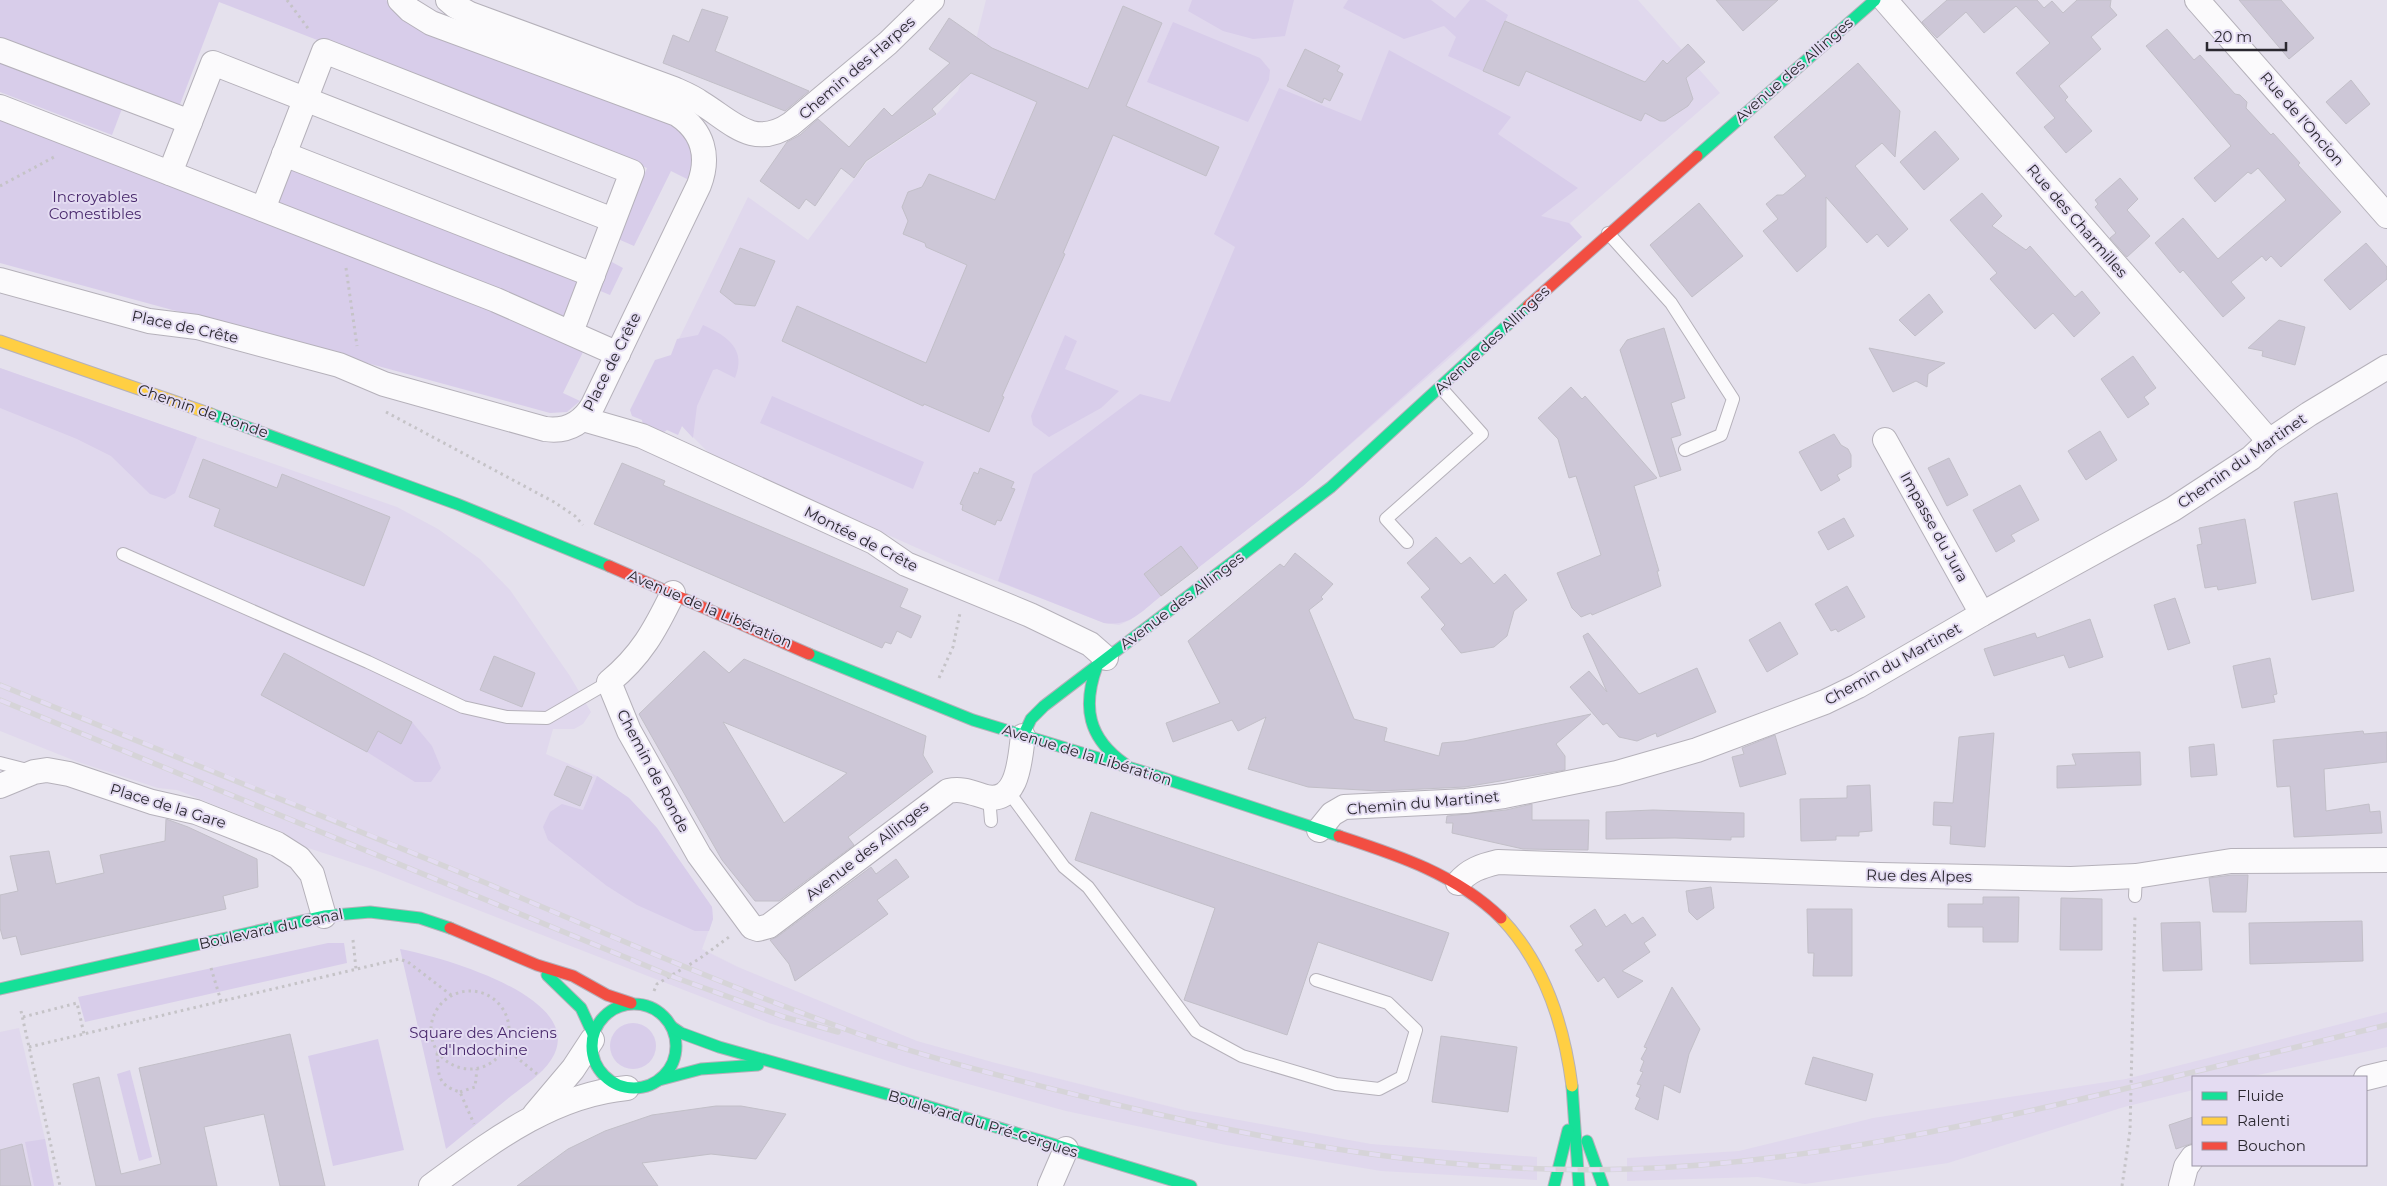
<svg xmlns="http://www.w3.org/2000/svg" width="2387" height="1186" viewBox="0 0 2387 1186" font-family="Montserrat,sans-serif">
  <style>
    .built { fill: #e0d8ed }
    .green { fill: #d8cdea }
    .building { fill: #cdc7d7; stroke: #c2bfc8; fill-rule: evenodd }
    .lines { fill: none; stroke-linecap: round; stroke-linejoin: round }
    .lane-casing { stroke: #b5b1ba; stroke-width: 14 }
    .street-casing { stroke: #b5b1ba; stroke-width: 26 }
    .fast-casing { stroke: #b5b1ba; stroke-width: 13 }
    .slow-casing { stroke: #b5b1ba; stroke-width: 13 }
    .jam-casing { stroke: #b5b1ba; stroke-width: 13 }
    .path { stroke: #c5c3c7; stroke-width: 3; stroke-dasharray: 2.5 4; stroke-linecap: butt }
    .lane { stroke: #fbfafc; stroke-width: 12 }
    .street { stroke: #fbfafc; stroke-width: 24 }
    .fast { stroke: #16e098; stroke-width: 11 }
    .slow { stroke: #ffcf43; stroke-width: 11 }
    .jam { stroke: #f24e42; stroke-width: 11 }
    .rail-casing { stroke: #d6d4d8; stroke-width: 5.5 }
    .rail { stroke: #e4dcf2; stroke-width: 4; stroke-dasharray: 11; stroke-linecap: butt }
    .labels { text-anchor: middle; stroke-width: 4; stroke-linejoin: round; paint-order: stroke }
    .street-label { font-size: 15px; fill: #2b2830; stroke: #e4dcf2 }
    .park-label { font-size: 15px; fill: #4a2a6d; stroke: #e4dcf2 }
  </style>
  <rect width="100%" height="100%" fill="#e5e1ed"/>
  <!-- built -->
  <g class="built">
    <polygon points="986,0 1638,0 1720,93 1570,223 1582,237 1453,355 1303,486 1130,620 1119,625 1104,623 953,564 729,464 707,451 682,426 671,355 748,197 808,240 867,162 935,116 958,91 973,52"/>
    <polygon points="0,368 397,507 438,529 480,559 510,590 570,676 591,712 583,724 574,729 553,729 546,754 597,776 629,798 657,828 712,907 713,919 702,949 738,967 917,1041 992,1062 1184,1110 1371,1144 1537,1157 1537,1180 1381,1171 1226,1145 1066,1111 910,1068 769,1023 375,870 290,842 287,834 177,790 158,788 78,762 0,731"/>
    <polygon points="2387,1012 2387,1047 2249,1077 2193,1077 2193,1090 2124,1107 1948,1163 1805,1184 1758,1177 1627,1181 1627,1158 1739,1151 1873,1118 2126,1079"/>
    <polygon points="19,1028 45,1139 54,1186 0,1186 0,1032"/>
  </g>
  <!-- green -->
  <g class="green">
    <path d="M0,0H386L402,16L675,122C691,143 698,153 689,180L671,171L634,246L618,239L647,168L219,2L179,107L0,38Z"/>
    <polygon points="1192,0 1294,0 1285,36 1253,39 1223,31 1188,11"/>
    <polygon points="1348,0 1431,0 1455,18 1470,0 1485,0 1508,15 1483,71 1448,56 1456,37 1444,26 1404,39 1343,8"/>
    <polygon points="1173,22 1260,58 1270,70 1269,80 1248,122 1147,82"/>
    <path d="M1389,50L1511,117L1498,134L1578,188L1541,216L1569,223L1582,237L1303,486L1198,568L1181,546L1144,574L1161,596C1142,611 1130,627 1104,623L998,581L1033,474L1140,394L1170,402L1235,247L1214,234L1279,88L1361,121Z"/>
    <polygon points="0,59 123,106 112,135 0,92"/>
    <polygon points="0,119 492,310 583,352 563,393 580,401 567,412 550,413 0,263"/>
    <polygon points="290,167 578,281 564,316 276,203"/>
    <polygon points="610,261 623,268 610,295 598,290"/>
    <path d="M703,325C727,336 747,349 735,378L717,369L713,370L697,406L693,438L682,426L678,435L667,430L660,435L644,429L642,420L632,416L630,410L655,360L671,355L677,339L698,335Z"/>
    <polygon points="1065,335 1077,341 1065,369 1119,391 1101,408 1049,437 1033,425 1031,416"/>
    <polygon points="0,368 197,437 175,493 165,499 150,494 111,456 77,439 0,408"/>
    <polygon points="772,396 924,462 913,489 760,423"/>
    <polygon points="412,722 432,746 441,768 431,782 415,782 367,752 378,731 401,744"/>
    <polygon points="597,776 629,798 657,828 712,907 713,919 709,931 695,931 637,905 607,886 548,840 543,827 550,812 562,804 583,810"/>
    <polygon points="328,943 344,943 347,963 85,1022 78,997"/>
    <path d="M400,949C438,956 592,998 551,1060C541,1075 525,1085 511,1096C490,1114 468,1131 446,1149Z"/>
    <circle cx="633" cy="1046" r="23"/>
    <polygon points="378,1039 404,1150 333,1166 308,1056"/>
    <polygon points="130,1070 152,1157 139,1161 117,1074"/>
    <polygon points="45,1139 54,1186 34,1186 25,1142"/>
  </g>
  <!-- building -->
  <g class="building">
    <polygon points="1716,0 1778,0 1743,31"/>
    <polygon points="1947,0 2037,0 2044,8 2052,1 2063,13 2077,0 2111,0 2110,7 2117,15 2091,37 2101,49 2059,86 2068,97 2065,100 2092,131 2066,153 2044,127 2055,118 2016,73 2050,43 2016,6 1984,33 1966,12 1937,38 1922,22"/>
    <polygon points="2239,0 2281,0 2314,38 2289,59"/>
    <polygon points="1123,6 1162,23 1126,106 1219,147 1206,176 1113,135 1063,253 1065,254 1002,396 1004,397 989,432 924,404 923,406 782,341 797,306 926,363 967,265 926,247 925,243 903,234 908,221 902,207 908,192 922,187 929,174 995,200 1037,102 971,73 932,109 936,114 866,161 854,178 841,168 815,206 806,199 799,209 760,181 787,142 800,135 818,119 849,147 884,108 892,116 950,63 929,49 949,18 992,48 1088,89"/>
    <polygon points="702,9 728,17 715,51 809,91 785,111 663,63 673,35 689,42"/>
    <polygon points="1505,21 1645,82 1663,60 1667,64 1688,44 1705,62 1686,78 1693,99 1688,106 1665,121 1660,121 1645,113 1641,121 1526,71 1519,86 1483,71"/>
    <polygon points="2167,29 2194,60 2200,55 2235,94 2240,95 2247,102 2246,108 2271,135 2273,133 2300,163 2298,165 2341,212 2281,267 2271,256 2266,261 2262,256 2231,282 2245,298 2223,317 2183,270 2180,273 2155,243 2183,218 2218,259 2286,200 2258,168 2251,174 2248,172 2215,202 2194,178 2231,146 2146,46"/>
    <polygon points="1305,49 1340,66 1337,71 1343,74 1330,101 1324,98 1322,103 1287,86"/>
    <polygon points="1858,63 1900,111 1895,157 1882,143 1855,166 1908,229 1888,247 1877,234 1867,243 1826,197 1826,247 1797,272 1763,231 1778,219 1766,204 1777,195 1783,195 1806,176 1774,137"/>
    <polygon points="2351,80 2370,104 2346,124 2326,102"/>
    <polygon points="1935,131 1959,159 1924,190 1900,162"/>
    <polygon points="2120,178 2138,199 2127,210 2150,236 2127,257 2110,238 2116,233 2095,207 2098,204 2095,200"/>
    <polygon points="1982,193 2002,216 1992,226 2026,250 2030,246 2075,297 2082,291 2100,313 2074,337 2053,313 2035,329 1990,279 1997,273 1950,220"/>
    <polygon points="1699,203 1743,256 1692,297 1650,245"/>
    <polygon points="2366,243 2387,267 2387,279 2350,310 2324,280"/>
    <polygon points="740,248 775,261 755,306 735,304 720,292"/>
    <polygon points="1929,294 1943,312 1915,336 1899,320"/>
    <polygon points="2279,320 2305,327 2295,365 2262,356 2263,351 2248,348"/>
    <polygon points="1664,328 1685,398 1671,403 1681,435 1671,438 1681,470 1660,477 1620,350 1627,340"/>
    <polygon points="1869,348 1945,363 1928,374 1927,387 1916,381 1893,392"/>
    <polygon points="2133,356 2156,388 2144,397 2149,404 2128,418 2101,379"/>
    <polygon points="1571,387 1582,399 1585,396 1657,478 1634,486 1659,571 1657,571 1661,586 1592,615 1591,613 1581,617 1572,608 1557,573 1601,555 1576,476 1569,478 1558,439 1538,418"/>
    <polygon points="2100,431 2117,460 2086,480 2068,451"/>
    <polygon points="1834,434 1841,445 1848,449 1851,455 1851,467 1837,475 1840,480 1821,491 1799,452"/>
    <polygon points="1949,458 1968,495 1947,506 1928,468"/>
    <polygon points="203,459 277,488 282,474 390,517 364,586 214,526 220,509 189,497"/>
    <polygon points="622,463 665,481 663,485 908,589 900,607 921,616 911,638 897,631 891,644 885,642 882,648 594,524"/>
    <polygon points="980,468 1014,482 1011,488 1015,489 1001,521 997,520 995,525 962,510 963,505 960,504 974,472 978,474"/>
    <polygon points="2020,485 2039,520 2011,535 2015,541 1996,552 1973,510"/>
    <polygon points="2337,493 2354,591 2312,600 2294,502"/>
    <polygon points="1844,518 1854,536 1828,550 1818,532"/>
    <polygon points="2245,519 2256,583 2218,590 2217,586 2205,588 2197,545 2202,544 2199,528"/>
    <polygon points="1436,537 1461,564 1470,557 1494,584 1505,574 1527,600 1514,611 1507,636 1494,647 1461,653 1441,629 1445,625 1421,597 1430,589 1407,563"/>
    <polygon points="1181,546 1198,568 1161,596 1144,574"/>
    <polygon points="1295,553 1333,584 1321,597 1323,599 1309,610 1354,719 1387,728 1384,741 1439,756 1442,743 1464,741 1591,714 1556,744 1565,756 1565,770 1465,787 1380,791 1308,787 1248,769 1266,717 1238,731 1232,720 1173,742 1166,723 1220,703 1188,641 1280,564 1284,567"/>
    <polygon points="1847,586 1865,617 1838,632 1836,629 1831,631 1815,604"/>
    <polygon points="2175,598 2190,643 2168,650 2154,605"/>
    <polygon points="2090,619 2103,657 2069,668 2064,655 1994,676 1984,649 2035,633 2037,638"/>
    <polygon points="1780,622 1798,654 1767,672 1749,640"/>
    <polygon points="1588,633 1639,694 1697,668 1716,712 1657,737 1656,733 1637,741 1619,737 1607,723 1603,725 1570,687 1589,671 1607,692 1583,636"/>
    <path d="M704,651L729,673L744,659L926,736L923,755L933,772L848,837L854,845L779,901H755L722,860L639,714ZM723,722L847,773L784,823Z"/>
    <polygon points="284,653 412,722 401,744 378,731 367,752 261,695"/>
    <polygon points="494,656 535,673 522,707 480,690"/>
    <polygon points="2270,658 2277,694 2273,695 2275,702 2242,708 2233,666"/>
    <polygon points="2363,731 2364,734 2387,732 2387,762 2324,769 2326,811 2369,804 2370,812 2380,811 2382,833 2294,837 2290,786 2277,787 2273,740"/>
    <polygon points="1994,733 1985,847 1950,844 1951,826 1933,825 1934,802 1953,803 1959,737"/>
    <polygon points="1775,735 1786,774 1740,787 1732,757 1744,754 1742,748"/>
    <polygon points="2214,744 2217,775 2191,777 2189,747"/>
    <polygon points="2140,752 2141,785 2057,788 2057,766 2076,765 2072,754"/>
    <polygon points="567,766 592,777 580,806 554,795"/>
    <polygon points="1870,785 1872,831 1859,832 1859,836 1836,836 1836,840 1801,841 1800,799 1847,798 1847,786"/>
    <polygon points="1532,804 1532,820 1589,820 1588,850 1523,849 1452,833 1453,823 1446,823 1447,816 1506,810"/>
    <polygon points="1653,810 1744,813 1744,837 1731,837 1731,840 1675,838 1606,839 1606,812"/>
    <polygon points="1091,812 1449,933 1432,981 1318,942 1287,1035 1184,1000 1215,908 1075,860"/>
    <polygon points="166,819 188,827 257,859 258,887 223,896 226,909 21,955 16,936 3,939 0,928 0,895 18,891 10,856 49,851 56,884 104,873 100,855 165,841"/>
    <polygon points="896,859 909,877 877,900 888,914 795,981 789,964 770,940 777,937 871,867 876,874"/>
    <polygon points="2232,875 2248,875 2246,912 2213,912 2209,878"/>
    <polygon points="1711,887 1714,908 1697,920 1689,912 1686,891"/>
    <polygon points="1983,897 2019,897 2018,942 1983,942 1983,927 1948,927 1948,904 1983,904"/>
    <polygon points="2061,898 2102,899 2102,950 2060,950"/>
    <polygon points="1595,909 1606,927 1625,914 1632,924 1643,917 1656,935 1644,943 1650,952 1622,971 1643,981 1618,998 1604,977 1598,982 1575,950 1583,945 1570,926"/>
    <polygon points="1807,909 1852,909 1852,976 1813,976 1814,953 1808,953"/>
    <polygon points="2362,921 2363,961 2250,964 2249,923"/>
    <polygon points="2200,922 2202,970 2163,971 2161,923"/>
    <polygon points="1672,987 1700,1029 1689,1054 1680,1093 1664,1085 1658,1120 1635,1109 1640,1098 1636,1096 1641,1085 1637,1084 1643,1072 1640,1071 1644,1061 1641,1059 1647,1048 1644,1047"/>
    <polygon points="290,1034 325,1186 280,1186 264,1114 204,1127 217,1186 96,1186 73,1084 99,1077 121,1174 161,1164 139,1068"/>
    <polygon points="1441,1036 1517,1047 1508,1112 1432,1102"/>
    <polygon points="1813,1057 1873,1074 1866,1101 1805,1084"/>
    <polygon points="716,1106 741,1106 786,1114 756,1159 711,1154 642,1163 658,1186 517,1186 568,1149 605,1131 652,1115"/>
    <polygon points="2193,1117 2193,1143 2176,1149 2169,1125"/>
    <polygon points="22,1144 31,1186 0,1186 0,1150"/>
  </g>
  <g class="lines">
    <defs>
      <g id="lane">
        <polyline points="1608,233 1671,303 1733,399 1721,435 1685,450"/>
        <polyline points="1407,542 1386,519 1482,434 1441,388"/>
        <polyline points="123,554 368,662 463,707 507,717 547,718 609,682"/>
        <polyline points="0,763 31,771"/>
        <polyline points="1008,791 1064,867 1088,887 1196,1031 1242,1056 1336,1084 1379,1089 1402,1077 1416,1030 1388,1003 1316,980"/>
        <polyline points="989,797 991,821"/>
        <polyline points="2135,896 2136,876"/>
      </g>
      <g id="street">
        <path d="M448,0L455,6L470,14L674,89C683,93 693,97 701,103C731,121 753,150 791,124L888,43L932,0"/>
        <polyline points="1885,0 2269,441"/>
        <polyline points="2197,0 2387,216"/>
        <polyline points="0,50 190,122"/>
        <polyline points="0,107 496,300 618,354"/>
        <polyline points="284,154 593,275"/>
        <polyline points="170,173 213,63 613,220"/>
        <polyline points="263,209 324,51 632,172 571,332"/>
        <path d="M0,280L149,321L197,327L339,365L384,384L545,429C566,432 582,424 593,405L699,185C710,156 703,131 677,114L431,23L410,10L400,0"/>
        <polyline points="583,419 642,436 874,542 906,564 1030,615 1090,644 1106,658"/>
        <polyline points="1885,440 1982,614"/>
        <path d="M673,593C655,630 641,656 609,682L629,731L699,855L752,927L758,929L769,926L948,791C963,788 972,793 986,797C1019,804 1020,757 1023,736"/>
        <polyline points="0,786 34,772 47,770 69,774 152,802 196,812 277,844 299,858 312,874 324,916"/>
        <polyline points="1319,830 1332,814 1344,807 1466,801 1504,796 1617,773 1697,750 1825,702 1858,686 1982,614 2173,509 2251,458 2269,441 2309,414 2387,367"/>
        <path d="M1458,883C1469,870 1481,866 1498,862L1880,875L2071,879L2136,876L2231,861L2387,860"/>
        <polyline points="2366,1078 2387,1073"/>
        <polyline points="535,1114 573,1069 592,1040"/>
        <path d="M431,1186C490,1143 551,1095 627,1088"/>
        <polyline points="1050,1186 1066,1149"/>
        <polyline points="2181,1186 2186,1167 2193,1157"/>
      </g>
      <g id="fast">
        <polyline points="1697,156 1875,0"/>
        <polyline points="211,414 457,504 609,566"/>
        <polyline points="809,654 973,720 1154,775 1339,836"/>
        <path d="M1097,666C1082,707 1088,738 1125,764"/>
        <polyline points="1023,736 1031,719 1044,706 1331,487 1528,306"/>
        <polyline points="547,975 581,1008 593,1034"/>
        <polyline points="0,989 324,916 370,912 420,918 450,928"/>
        <circle cx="634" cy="1046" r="42"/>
        <polyline points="672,1027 681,1033 719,1047 897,1097 1191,1186"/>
        <polyline points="659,1080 701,1069 758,1065"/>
        <polyline points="1572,1086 1579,1186"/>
        <polyline points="1587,1141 1603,1186"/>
        <polyline points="1554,1186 1568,1130"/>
      </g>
      <g id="slow">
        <polyline points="0,341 211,414"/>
        <path d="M1501,918C1545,964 1564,1024 1572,1086"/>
      </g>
      <g id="jam">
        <polyline points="1528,306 1697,156"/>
        <polyline points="609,566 809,654"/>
        <path d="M1339,836C1397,855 1456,874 1501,918"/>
        <polyline points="450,928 537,965 573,976 607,995 631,1003"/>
      </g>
    </defs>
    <!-- lane casing -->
    <use href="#lane" class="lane-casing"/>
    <!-- street casing -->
    <use href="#street" class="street-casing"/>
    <!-- fast casing -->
    <use href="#fast" class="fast-casing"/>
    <!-- slow casing -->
    <use href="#slow" class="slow-casing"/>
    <!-- jam casing -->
    <use href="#jam" class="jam-casing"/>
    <!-- path -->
    <g class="path">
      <polyline points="287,0 310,31"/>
      <polyline points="0,186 56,156"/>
      <polyline points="346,268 357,346"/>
      <polyline points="386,412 554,502 575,516 583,525"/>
      <polyline points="939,678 953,647 960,613"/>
      <polyline points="353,940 356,969"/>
      <polyline points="211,968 221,1001"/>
      <circle cx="470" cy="1030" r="39"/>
      <polyline points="654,991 657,984 699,959 729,937"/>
      <polyline points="21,1011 60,1186"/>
      <polyline points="23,1017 77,1003 84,1034"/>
      <polyline points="29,1047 399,959 408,962 451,995"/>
      <polyline points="505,1048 537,1074"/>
      <path d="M437,1053C439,1074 436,1085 460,1092L474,1124"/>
      <polyline points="460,1092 475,1087 477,1069"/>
      <polyline points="2122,1186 2130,1131 2135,914"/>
    </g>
    <!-- lane -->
    <use href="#lane" class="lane"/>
    <!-- street -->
    <use href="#street" class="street"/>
    <!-- fast -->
    <use href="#fast" class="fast"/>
    <!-- slow -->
    <use href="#slow" class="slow"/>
    <!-- jam -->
    <use href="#jam" class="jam"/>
    <defs>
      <g id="rail">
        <path d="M0,685C162,750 324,816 486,883C608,935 731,988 856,1033C934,1060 1016,1080 1097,1100C1271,1142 1447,1175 1628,1169C1799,1164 1966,1127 2132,1087C2217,1066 2302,1046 2387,1025"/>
        <polyline points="0,700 671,976 784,1017 838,1032"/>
      </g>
    </defs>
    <!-- rail casing -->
    <use href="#rail" class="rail-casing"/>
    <!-- rail -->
    <use href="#rail" class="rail"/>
  </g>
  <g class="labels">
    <!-- street labels -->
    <g class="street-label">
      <text transform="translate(857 68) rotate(-41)" y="5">Chemin des Harpes</text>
      <text transform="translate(1794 70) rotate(-41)" y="5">Avenue des Allinges</text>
      <text transform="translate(2302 119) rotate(49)" y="5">Rue de l'Oncion</text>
      <text transform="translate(2077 221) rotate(49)" y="5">Rue des Charmilles</text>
      <text transform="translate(185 327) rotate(12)" y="5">Place de Crête</text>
      <text transform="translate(1492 340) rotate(-43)" y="5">Avenue des Allinges</text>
      <text transform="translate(612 362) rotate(-63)" y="5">Place de Crête</text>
      <text transform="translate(203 411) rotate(19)" y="5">Chemin de Ronde</text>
      <text transform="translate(2242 461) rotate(-35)" y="5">Chemin du Martinet</text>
      <text transform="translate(1934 527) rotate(61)" y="5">Impasse du Jura</text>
      <text transform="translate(861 539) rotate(27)" y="5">Montée de Crête</text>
      <text transform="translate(1182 601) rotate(-37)" y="5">Avenue des Allinges</text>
      <text transform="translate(710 609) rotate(23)" y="5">Avenue de la Libération</text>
      <text transform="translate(1893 664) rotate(-29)" y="5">Chemin du Martinet</text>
      <text transform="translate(1087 755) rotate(17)" y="5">Avenue de la Libération</text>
      <text transform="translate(653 771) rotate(62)" y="5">Chemin de Ronde</text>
      <text transform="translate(1423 803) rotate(-5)" y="5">Chemin du Martinet</text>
      <text transform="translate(168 806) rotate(17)" y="5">Place de la Gare</text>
      <text transform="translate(867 851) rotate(-38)" y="5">Avenue des Allinges</text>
      <text transform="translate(1919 876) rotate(1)" y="5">Rue des Alpes</text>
      <text transform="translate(271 929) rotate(-12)" y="5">Boulevard du Canal</text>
      <text transform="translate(983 1124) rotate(17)" y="5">Boulevard du Pré-Cergues</text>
    </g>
    <!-- park labels -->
    <g class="park-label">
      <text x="95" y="202">Incroyables<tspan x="95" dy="17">Comestibles</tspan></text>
      <text x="483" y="1038">Square des Anciens<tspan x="483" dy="17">d'Indochine</tspan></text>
    </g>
  </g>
  <!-- legend -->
  <rect x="2192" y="1076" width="175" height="90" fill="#e4dcf2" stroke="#9a94a4"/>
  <rect x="2202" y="1092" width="25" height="8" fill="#16e098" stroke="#9a94a4"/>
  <text x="2237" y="1101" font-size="15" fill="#2b2830">Fluide</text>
  <rect x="2202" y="1117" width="25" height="8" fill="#ffcf43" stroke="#9a94a4"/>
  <text x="2237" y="1126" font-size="15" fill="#2b2830">Ralenti</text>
  <rect x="2202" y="1142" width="25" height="8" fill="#f24e42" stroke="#9a94a4"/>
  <text x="2237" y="1151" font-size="15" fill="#2b2830">Bouchon</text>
  <!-- scale -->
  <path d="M2207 42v8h79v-8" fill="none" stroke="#2b2830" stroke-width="2.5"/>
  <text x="2214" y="42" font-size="15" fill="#2b2830" stroke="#e4dcf2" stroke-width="4" paint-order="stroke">20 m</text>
</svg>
